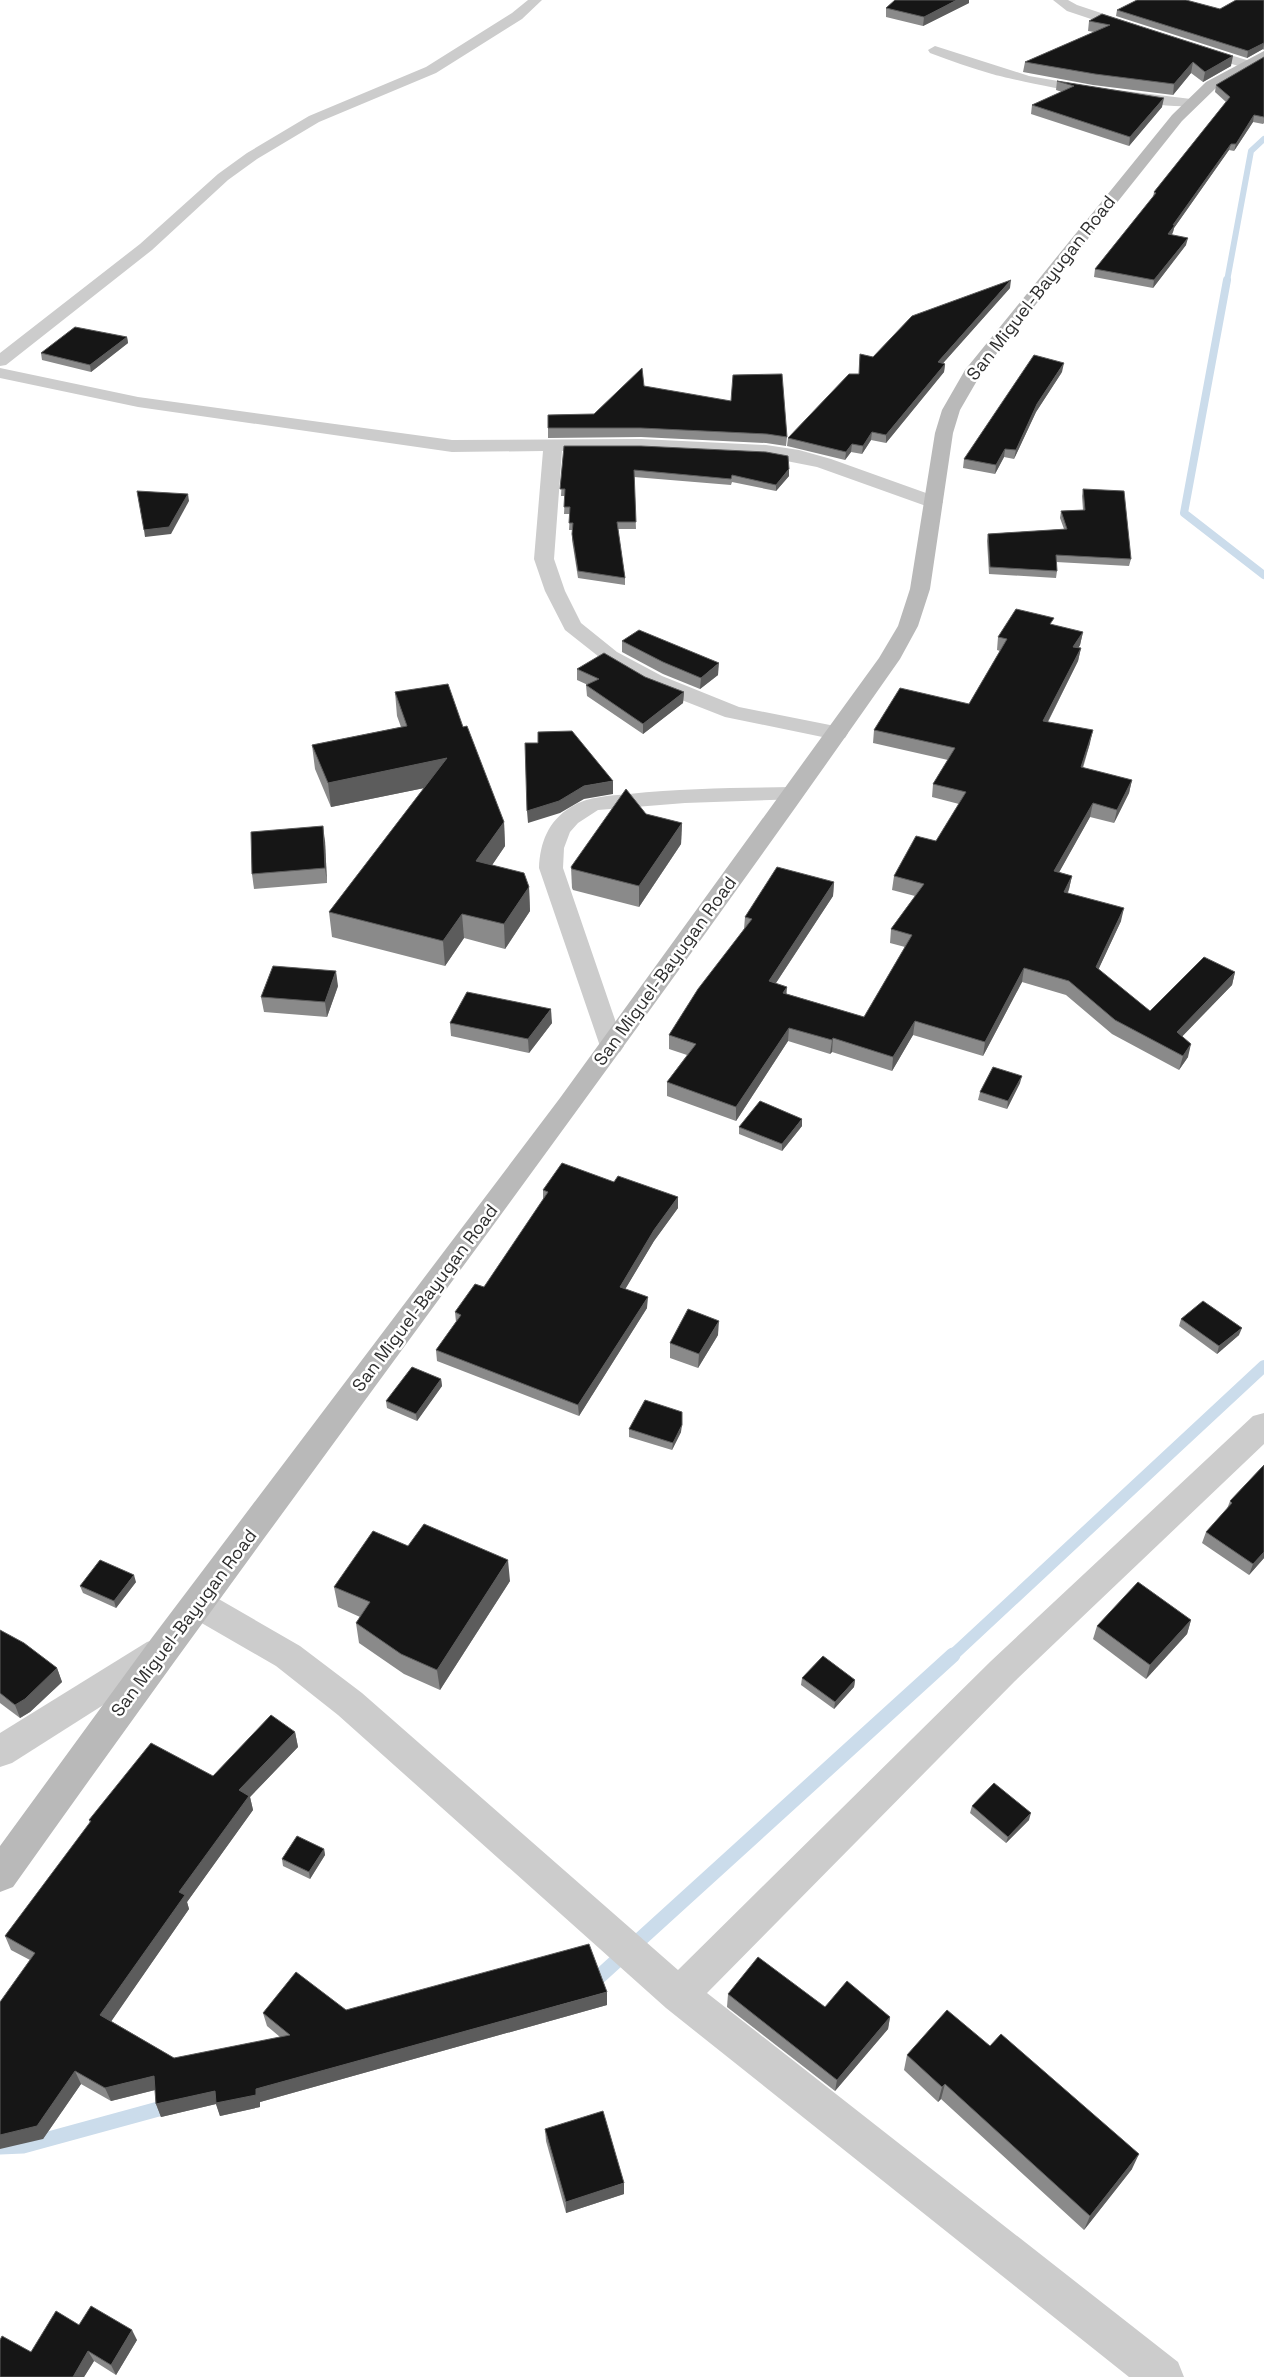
<svg xmlns="http://www.w3.org/2000/svg" width="1264" height="2377" viewBox="0 0 1264 2377" font-family="'Space Grotesk',sans-serif">
  <style>
    .lines { fill: none; stroke-linecap: round; stroke-linejoin: round }
    .stream-far3 { stroke: #cbdceb; stroke-width: 6 }
    .stream-far2 { stroke: #cbdceb; stroke-width: 8 }
    .stream-far1 { stroke: #cbdceb; stroke-width: 12 }
    .stream { stroke: #cbdceb; stroke-width: 15 }
    .minor { fill: #ccc; fill-rule: evenodd }
    .secondary { fill: #b9b9b9; fill-rule: evenodd }
    .wall { fill: #8a8a8a }
    .shaded-wall { fill: #5c5c5c }
    .building { fill: #161616; stroke: #5c5c5c }
    .labels { text-anchor: middle; stroke-width: 5; stroke-linejoin: round; paint-order: stroke }
    .street-label { font-size: 18px; fill: #2f2f2f; stroke: #fff }
  </style>
  <rect width="100%" height="100%" fill="#fff"/>
  <g class="lines">
    <!-- stream-far3 -->
    <polyline class="stream-far3" points="1227,281 1251,151 1264,139"/>
    <!-- stream-far2 -->
    <polyline class="stream-far2" points="1227,280 1184,513 1264,575"/>
    <!-- stream-far1 -->
    <polyline class="stream-far1" points="952,1656 1264,1366"/>
    <!-- stream -->
    <g class="stream">
      <polyline points="590,1985 953,1655"/>
      <polyline points="0,2147 23,2146 173,2105"/>
    </g>
    <!-- minor -->
    <g class="minor">
      <polygon points="528,0 542,0 522,19 436,73 319,122 257,159 228,180 152,250 6,365 0,366 0,353 140,244 218,174 247,153 309,116 426,67 512,13"/>
      <polygon points="1053,0 1068,0 1077,5 1137,25 1139,28 1137,31 1127,31 1067,11"/>
      <polygon points="1197,45 1250,61 1252,64 1245,68 1192,52 1190,49"/>
      <path d="M935,46L1029,76L1093,87L1191,99L1198,103C1188,117 1016,81 992,74C971,68 951,61 930,53L928,50Z"/>
      <polygon points="0,368 138,397 452,440 641,439 766,445 799,450 831,459 940,498 943,502 940,506 926,506 817,467 766,457 641,451 562,451 554,559 565,591 581,623 617,652 662,676 739,707 845,728 848,733 845,738 837,740 725,717 646,686 603,660 565,630 545,591 534,559 543,451 452,452 138,407 0,378"/>
      <path d="M793,787L801,789L804,794L801,799L685,803L598,810L578,823L570,832L564,848L563,868L624,1046L620,1052L611,1055L602,1052L539,868C540,843 548,821 571,807C589,796 609,796 629,794C684,788 738,788 793,787Z"/>
      <polygon points="1264,1413 1264,1444 1015,1681 707,1993 1178,2362 1184,2377 1129,2377 666,2008 338,1715 276,1666 186,1614 182,1604 186,1594 198,1590 210,1594 300,1646 362,1693 678,1970 991,1661 1253,1416"/>
      <polygon points="159,1638 171,1642 176,1652 171,1662 12,1763 0,1767 0,1733 147,1642"/>
    </g>
    <!-- secondary -->
    <path class="secondary" d="M1264,51V61L1216,88L1182,121L982,372L960,410L953,433L930,589L918,626L900,659C611,1073 305,1475 13,1887L0,1892V1846L151,1639L560,1098L879,658L898,626L910,589L935,433L942,410L965,370L1172,115L1206,82Z"/>
  </g>
  <!-- wall -->
  <g class="wall">
    <polygon points="1264,0 1264,50 1263,49 1247,58 1116,16 1117,10 1220,9"/>
    <polygon points="969,3 923,26 886,17 886,8"/>
    <polygon points="1102,14 1231,66 1203,82 1191,73 1173,95 1093,85 1023,72 1025,62 1094,32 1088,31 1089,21"/>
    <polygon points="1264,57 1264,123 1263,124 1253,122 1234,151 1229,150 1174,228 1173,232 1172,235 1186,245 1153,288 1094,277 1095,269 1153,197 1154,192 1226,102 1215,92 1216,85"/>
    <polygon points="1057,81 1162,107 1129,146 1031,114 1032,105 1062,92 1056,90"/>
    <polygon points="1010,288 943,363 945,364 944,372 886,443 871,440 862,454 851,452 845,460 787,446 788,438 859,374 860,354 873,357"/>
    <polygon points="127,337 128,343 91,372 42,360 41,353"/>
    <polygon points="1062,372 1036,412 1014,459 1004,457 995,474 963,468 964,459"/>
    <polygon points="644,386 787,437 786,446 766,443 641,437 548,438 548,415 594,414"/>
    <polygon points="564,446 789,476 776,491 732,482 731,485 634,477 636,529 618,529 625,578 625,585 578,578 572,540 572,530 569,530 570,514 564,514 565,496 561,496"/>
    <polygon points="1083,489 1131,559 1129,566 1056,562 1057,571 1056,578 989,574 987,541 988,534 1064,529 1060,518 1061,511 1083,510 1082,496"/>
    <polygon points="1053,625 1083,632 1080,645 1078,648 1081,648 1078,661 1048,722 1090,743 1083,768 1132,780 1129,793 1114,823 1090,817 1059,872 1072,876 1069,889 1068,893 1121,921 1098,970 1150,1011 1235,972 1232,985 1182,1036 1188,1057 1179,1070 1112,1034 1066,995 1022,982 983,1056 913,1035 892,1071 832,1052 830,1054 788,1041 736,1121 667,1096 667,1082 687,1055 669,1049 669,1035 744,929 745,917 834,882 833,896 776,983 787,994 864,1017 905,947 890,943 891,929 915,896 892,890 894,876 936,841 959,804 932,797 933,784 948,760 873,743 874,730 969,704 1000,651 997,650 998,637"/>
    <polygon points="622,641 718,675 700,689 663,674 622,652"/>
    <polygon points="577,669 645,677 684,692 683,703 643,734 587,696 586,685 588,685 577,680"/>
    <polygon points="395,692 463,727 504,822 505,846 492,865 529,887 530,911 505,949 464,938 445,966 332,937 329,912 424,788 331,807 315,769 312,745 401,727 397,716"/>
    <polygon points="646,814 682,823 681,844 639,907 573,890 572,888 571,867"/>
    <polygon points="325,841 327,883 254,889 252,874"/>
    <polygon points="338,986 327,1017 264,1012 261,997"/>
    <polygon points="450,1023 552,1023 529,1053 451,1036"/>
    <polygon points="1020,1083 1007,1109 978,1100 980,1092"/>
    <polygon points="802,1126 782,1151 739,1134 739,1127"/>
    <polygon points="614,1182 678,1197 678,1208 654,1241 625,1289 647,1308 579,1416 437,1361 436,1350 456,1322 455,1312 484,1287 543,1200 543,1190"/>
    <polygon points="1181,1319 1239,1335 1217,1354 1179,1326"/>
    <polygon points="718,1335 698,1368 670,1358 670,1343"/>
    <polygon points="441,1379 442,1386 417,1421 387,1408 386,1401"/>
    <polygon points="629,1429 681,1432 672,1450 629,1437"/>
    <polygon points="1264,1465 1264,1558 1249,1575 1202,1543 1206,1532 1227,1509 1230,1501"/>
    <polygon points="408,1546 510,1581 440,1690 404,1674 359,1643 356,1623 360,1617 338,1607 334,1587"/>
    <polygon points="136,1582 116,1608 83,1593 80,1586"/>
    <polygon points="1191,1620 1187,1634 1146,1679 1093,1639 1097,1626"/>
    <polygon points="0,1630 57,1668 62,1682 30,1712 20,1718 0,1703"/>
    <polygon points="802,1678 855,1680 854,1687 834,1709 801,1685"/>
    <polygon points="295,1732 298,1747 250,1797 253,1810 187,1902 189,1909 111,2021 174,2058 280,2037 267,2026 263,2013 346,2010 607,2005 260,2102 260,2107 220,2116 216,2104 161,2117 156,2104 155,2090 111,2101 81,2084 43,2139 30,1960 11,1950 5,1936 90,1823 89,1820 213,1776"/>
    <polygon points="972,1806 1029,1820 1006,1843 970,1813"/>
    <polygon points="324,1849 325,1855 310,1879 283,1866 282,1859"/>
    <polygon points="728,1994 825,2007 890,2017 888,2029 835,2091 727,2007"/>
    <polygon points="907,2055 1132,2169 1084,2230 941,2099 938,2102 904,2070"/>
    <polygon points="545,2129 624,2194 566,2213 546,2141"/>
    <polygon points="79,2325 137,2340 116,2375 94,2361 84,2377 0,2377 31,2352"/>
  </g>
  <!-- shaded-wall -->
  <g class="shaded-wall">
    <polygon points="957,0 969,0 969,3 923,26 924,17"/>
    <polygon points="1264,43 1263,49 1247,58 1248,51"/>
    <polygon points="1233,56 1231,66 1203,82 1205,72"/>
    <polygon points="1193,62 1191,73 1173,95 1174,84"/>
    <polygon points="1164,98 1162,107 1129,146 1130,137"/>
    <polygon points="1254,115 1253,122 1234,151 1236,144"/>
    <polygon points="1231,144 1229,150 1174,228 1173,232 1167,241 1168,234 1173,225"/>
    <polygon points="1188,238 1186,245 1153,288 1154,280"/>
    <polygon points="1011,280 1010,288 937,370 938,362"/>
    <polygon points="127,337 128,343 91,372 90,365"/>
    <polygon points="1064,363 1062,372 1036,412 1014,459 1016,450 1037,404"/>
    <polygon points="945,364 944,372 886,443 886,435"/>
    <polygon points="872,432 871,440 862,454 863,446"/>
    <polygon points="852,444 851,452 845,460 846,452"/>
    <polygon points="1005,449 1004,457 995,474 996,465"/>
    <polygon points="789,469 789,476 776,491 776,485"/>
    <polygon points="188,494 189,501 171,534 145,537 144,530"/>
    <polygon points="1083,632 1080,645 1071,660 1073,647"/>
    <polygon points="1081,648 1078,661 1041,735 1043,721"/>
    <polygon points="719,663 718,675 700,689 701,678"/>
    <polygon points="684,692 683,703 643,734 643,724"/>
    <polygon points="1093,730 1090,743 1078,781 1081,767"/>
    <polygon points="447,758 449,783 331,807 328,783"/>
    <polygon points="1132,780 1129,793 1114,823 1117,810"/>
    <polygon points="613,781 613,794 584,799 560,813 528,823 527,811 584,786"/>
    <polygon points="1093,803 1090,817 1052,885 1054,871"/>
    <polygon points="504,822 505,846 478,886 476,861"/>
    <polygon points="682,823 681,844 639,907 639,886"/>
    <polygon points="323,826 325,841 327,883 325,868"/>
    <polygon points="1072,876 1069,889 1062,905 1064,892"/>
    <polygon points="834,882 833,896 768,995 769,981"/>
    <polygon points="529,887 530,911 505,949 504,924"/>
    <polygon points="1124,908 1121,921 1093,981 1096,967"/>
    <polygon points="462,914 464,938 445,966 443,941"/>
    <polygon points="1024,968 1022,982 983,1056 985,1042"/>
    <polygon points="336,971 338,986 327,1017 325,1002"/>
    <polygon points="1235,972 1232,985 1173,1046 1177,1032"/>
    <polygon points="787,987 786,1000 783,993"/>
    <polygon points="551,1009 552,1023 529,1053 528,1039"/>
    <polygon points="915,1021 913,1035 892,1071 893,1057"/>
    <polygon points="789,1028 788,1041 736,1121 736,1107"/>
    <polygon points="833,1038 832,1052 830,1054 832,1040"/>
    <polygon points="1191,1044 1188,1057 1179,1070 1183,1056"/>
    <polygon points="1022,1076 1020,1083 1007,1109 1008,1101"/>
    <polygon points="802,1119 802,1126 782,1151 782,1144"/>
    <polygon points="678,1197 678,1208 654,1241 620,1298 620,1287 654,1230"/>
    <polygon points="648,1297 647,1308 579,1416 578,1405"/>
    <polygon points="719,1321 718,1335 698,1368 699,1354"/>
    <polygon points="1242,1328 1239,1335 1217,1354 1219,1346"/>
    <polygon points="441,1379 442,1386 417,1421 416,1414"/>
    <polygon points="682,1425 681,1432 672,1450 673,1443"/>
    <polygon points="1264,1552 1264,1558 1249,1575 1253,1564"/>
    <polygon points="508,1560 510,1581 440,1690 437,1670"/>
    <polygon points="134,1575 136,1582 116,1608 114,1601"/>
    <polygon points="1191,1620 1187,1634 1146,1679 1150,1665"/>
    <polygon points="57,1668 62,1682 30,1712 20,1718 15,1705"/>
    <polygon points="855,1680 854,1687 834,1709 835,1702"/>
    <polygon points="295,1732 298,1747 250,1797 253,1810 187,1902 189,1909 106,2029 100,2015 179,1892 239,1790"/>
    <polygon points="1031,1813 1029,1820 1006,1843 1008,1837"/>
    <polygon points="324,1849 325,1855 310,1879 309,1872"/>
    <polygon points="607,1992 607,2005 260,2102 260,2107 220,2116 216,2104 161,2117 156,2104 215,2091 256,2089"/>
    <polygon points="890,2017 888,2029 835,2091 837,2080"/>
    <polygon points="75,2071 81,2084 43,2139 0,2149 0,2135"/>
    <polygon points="154,2076 159,2089 111,2101 105,2088"/>
    <polygon points="945,2084 941,2099 938,2102 942,2087"/>
    <polygon points="1139,2154 1132,2169 1084,2230 1090,2216"/>
    <polygon points="624,2183 624,2194 566,2213 566,2202"/>
    <polygon points="132,2330 137,2340 116,2375 111,2365"/>
    <polygon points="88,2351 94,2361 84,2377 73,2377"/>
  </g>
  <!-- building -->
  <g class="building">
    <polygon points="895,0 957,0 924,17 886,8"/>
    <polygon points="1137,0 1186,0 1220,9 1236,0 1264,0 1264,43 1248,51 1117,10"/>
    <polygon points="1102,14 1233,56 1205,72 1193,62 1174,84 1095,74 1025,62 1110,25 1089,21"/>
    <polygon points="1264,57 1264,117 1254,115 1236,144 1231,144 1173,225 1175,225 1168,234 1188,238 1154,280 1095,269 1156,193 1154,192 1230,97 1216,85"/>
    <polygon points="1057,81 1164,98 1130,137 1032,105 1074,86"/>
    <polygon points="1011,280 938,362 945,364 886,435 872,432 863,446 852,444 846,452 788,438 849,374 859,374 860,354 873,357 912,316"/>
    <polygon points="75,327 127,337 90,365 41,353"/>
    <polygon points="1034,355 1064,363 1037,404 1016,450 1005,449 996,465 964,459"/>
    <polygon points="642,368 644,386 731,401 733,375 782,374 787,437 767,434 641,428 548,428 548,415 594,414"/>
    <polygon points="564,446 641,446 766,452 788,456 789,469 776,485 732,475 731,479 634,470 636,522 617,522 625,578 578,571 572,534 573,523 569,523 570,507 564,507 565,489 560,489"/>
    <polygon points="1083,489 1124,491 1131,559 1056,555 1057,571 990,567 988,534 1067,529 1061,511 1085,510"/>
    <polygon points="137,491 188,494 169,527 144,530"/>
    <polygon points="1016,609 1054,618 1050,624 1083,632 1073,647 1081,648 1043,721 1093,730 1081,767 1132,780 1117,810 1093,803 1054,871 1072,876 1064,892 1124,908 1096,967 1150,1011 1204,957 1235,972 1177,1032 1191,1044 1183,1056 1115,1020 1069,981 1024,968 985,1042 915,1021 893,1057 833,1038 832,1040 789,1028 736,1107 667,1082 696,1044 669,1035 698,989 752,919 745,917 777,867 834,882 769,981 787,987 783,993 864,1017 912,935 891,929 924,884 894,876 916,836 936,841 966,792 933,784 955,748 874,730 900,688 969,704 1007,639 998,637"/>
    <polygon points="639,630 719,663 701,678 663,662 622,641"/>
    <polygon points="604,653 645,677 684,692 643,724 586,685 599,679 577,669"/>
    <polygon points="448,684 463,727 467,726 504,822 476,861 524,873 529,887 504,924 462,914 443,941 329,912 447,758 328,783 312,745 407,726 395,692"/>
    <polygon points="572,731 613,781 584,786 559,801 527,811 525,743 538,743 538,732"/>
    <polygon points="626,789 646,814 682,823 639,886 572,869 571,867"/>
    <polygon points="323,826 325,868 252,874 251,832"/>
    <polygon points="273,966 336,971 325,1002 261,997"/>
    <polygon points="467,992 551,1009 528,1039 450,1023"/>
    <polygon points="993,1067 1022,1076 1008,1101 980,1092"/>
    <polygon points="760,1101 802,1119 782,1144 739,1127"/>
    <polygon points="562,1163 614,1182 618,1176 678,1197 654,1230 620,1287 648,1297 578,1405 436,1350 461,1315 455,1312 475,1284 484,1287 548,1192 543,1190"/>
    <polygon points="1203,1301 1242,1328 1219,1346 1181,1319"/>
    <polygon points="688,1309 719,1321 699,1354 670,1343"/>
    <polygon points="412,1367 441,1379 416,1414 386,1401"/>
    <polygon points="645,1400 682,1412 682,1425 673,1443 629,1429"/>
    <polygon points="1264,1465 1264,1552 1253,1564 1206,1532 1232,1503 1230,1501"/>
    <polygon points="424,1524 508,1560 437,1670 401,1654 356,1623 370,1602 334,1587 373,1531 408,1546"/>
    <polygon points="100,1560 134,1575 114,1601 80,1586"/>
    <polygon points="1138,1582 1191,1620 1150,1665 1097,1626"/>
    <polygon points="0,1630 24,1643 57,1668 25,1699 15,1705 0,1693"/>
    <polygon points="823,1656 855,1680 835,1702 802,1678"/>
    <polygon points="271,1715 295,1732 239,1790 249,1796 179,1892 185,1895 100,2015 174,2058 290,2035 263,2013 296,1972 346,2010 589,1944 607,1992 256,2089 256,2095 216,2103 215,2091 156,2104 154,2076 105,2088 75,2071 37,2126 0,2135 0,2002 35,1953 5,1936 91,1821 89,1820 151,1743 213,1776"/>
    <polygon points="994,1783 1031,1813 1008,1837 972,1806"/>
    <polygon points="297,1836 324,1849 309,1872 282,1859"/>
    <polygon points="758,1957 825,2007 847,1981 890,2017 837,2080 728,1994"/>
    <polygon points="947,2010 990,2046 1001,2034 1139,2154 1090,2216 945,2084 942,2087 907,2055"/>
    <polygon points="603,2111 624,2183 566,2202 545,2129"/>
    <polygon points="91,2306 132,2330 111,2365 88,2351 73,2377 0,2377 0,2340 2,2336 31,2352 56,2311 79,2325"/>
  </g>
  <g class="labels">
    <!-- street labels -->
    <g class="street-label">
      <text transform="translate(1041 288) rotate(-52)" y="6">San Miguel-Bayugan Road</text>
      <text transform="translate(665 971) rotate(-54)" y="6">San Miguel-Bayugan Road</text>
      <text transform="translate(425 1298) rotate(-53)" y="6">San Miguel-Bayugan Road</text>
      <text transform="translate(184 1623) rotate(-53)" y="6">San Miguel-Bayugan Road</text>
    </g>
  </g>
</svg>
